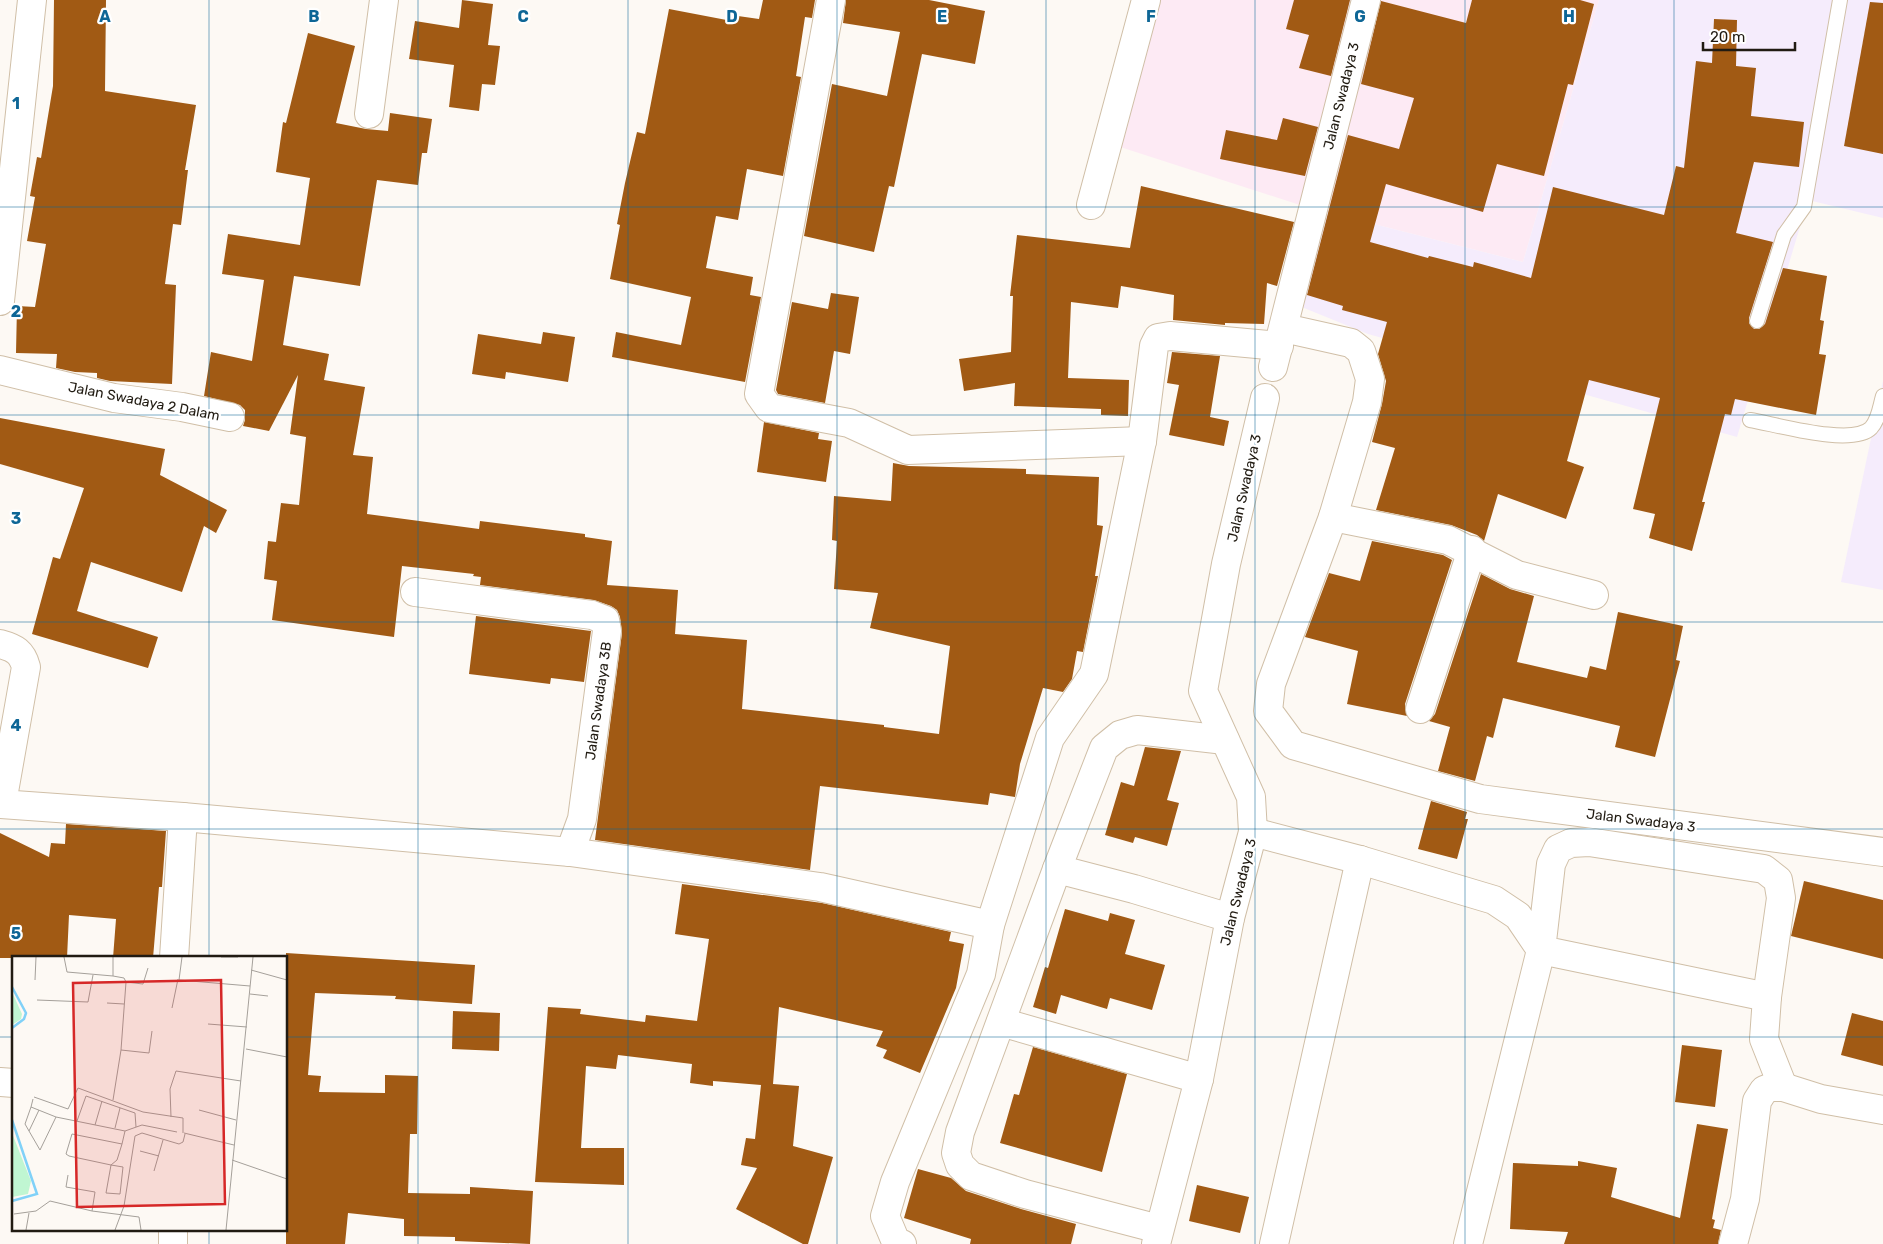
<svg xmlns="http://www.w3.org/2000/svg" width="1883" height="1244" viewBox="0 0 1883 1244" font-family="Rubik,sans-serif">
  <style>
    .commercial { fill: #fdeaf4 }
    .industrial { fill: #f5ecfc }
    .building { fill: #a15a14 }
    .lines { fill: none; stroke-linecap: round; stroke-linejoin: round }
    .lane-casing { stroke: #d0bfa7; stroke-width: 16 }
    .street-casing { stroke: #d0bfa7; stroke-width: 30 }
    .lane { stroke: #fff; stroke-width: 14 }
    .street { stroke: #fff; stroke-width: 28 }
    .grid { fill: none; stroke: #0e6696; stroke-width: 1; stroke-opacity: 0.55 }
    .labels { text-anchor: middle; stroke-width: 4.5; stroke-linejoin: round; paint-order: stroke }
    .street-label { font-size: 14px; fill: #211b12; stroke: #fff }
    .inset-river { fill: none; stroke: #80d1f8; stroke-width: 2.5 }
    .inset-road { fill: none; stroke: #a5a09a; stroke-width: 1 }
    .view { fill: #d62828; fill-opacity: 0.15; stroke: #d62828; stroke-width: 2.5 }
    .inset-edge { fill: none; stroke: #211b12; stroke-width: 2.5 }
    .grid-label { font-size: 16px; text-anchor: middle; font-weight: bold; fill: #0e6696; stroke: #fff; stroke-width: 4.5; stroke-linejoin: round; paint-order: stroke }
  </style>
  <rect width="100%" height="100%" fill="#fdf9f4"/>
  <!-- commercial -->
  <polygon class="commercial" points="1152,0 1599,0 1523,262 1303,206 1114,145"/>
  <!-- industrial -->
  <g class="industrial">
    <polygon points="1599,0 1883,0 1883,218 1808,200 1737,437 1368,334 1277,297 1303,206 1523,262"/>
    <polygon points="1883,381 1883,590 1841,582"/>
  </g>
  <!-- building -->
  <g class="building">
    <polygon points="54,0 106,0 105,91 196,105 185,170 188,170 181,225 173,224 165,284 176,285 172,384 110,381 97,378 97,373 75,372 56,368 57,354 16,353 17,306 35,307 46,244 27,241 35,197 30,196 37,157 41,158 53,86"/>
    <polygon points="462,0 493,4 488,45 500,46 495,85 482,84 479,111 449,107 454,65 409,59 415,21 459,28"/>
    <polygon points="763,0 815,0 812,18 805,17 796,76 801,77 783,176 747,169 738,220 716,216 706,268 753,277 750,295 761,297 745,382 612,357 616,332 681,345 691,297 610,279 620,225 617,224 625,183 637,132 645,134 669,9 737,22 738,16 759,19"/>
    <polygon points="846,0 929,0 985,11 975,64 922,54 894,187 889,186 874,252 804,236 832,84 887,96 900,32 843,23"/>
    <polygon points="1294,0 1350,0 1331,76 1299,68 1309,35 1286,29"/>
    <polygon points="1472,0 1580,0 1594,4 1573,85 1568,84 1544,176 1497,164 1483,212 1386,184 1370,242 1428,258 1429,256 1473,267 1474,262 1531,278 1553,187 1664,215 1676,166 1684,168 1696,61 1712,63 1714,19 1737,20 1736,66 1756,68 1751,116 1804,122 1799,167 1754,162 1736,233 1773,242 1749,318 1749,323 1754,329 1759,329 1765,324 1783,268 1827,276 1820,320 1824,321 1819,354 1826,355 1816,415 1735,399 1731,415 1725,414 1702,502 1705,502 1692,551 1649,538 1655,514 1633,509 1660,398 1589,380 1567,461 1584,467 1566,519 1498,494 1484,541 1477,535 1451,525 1376,510 1395,448 1372,442 1382,404 1386,381 1378,354 1387,322 1342,310 1343,306 1307,295 1348,135 1399,149 1414,98 1361,84 1381,1 1466,23"/>
    <polygon points="1870,2 1883,3 1883,154 1844,146"/>
    <polygon points="308,33 355,46 336,123 366,129 388,131 390,113 432,119 427,153 422,153 418,185 377,180 360,286 294,276 283,345 329,354 324,380 365,387 353,455 373,457 367,514 479,529 480,521 585,534 585,537 612,541 607,585 678,590 675,634 747,640 742,709 884,725 884,727 939,734 950,646 870,628 878,593 834,589 837,541 832,540 834,496 891,501 893,463 909,466 1026,469 1026,474 1099,477 1097,525 1103,526 1095,576 1098,576 1083,652 1077,651 1072,679 1063,692 1043,688 1020,764 1015,797 990,793 988,805 820,786 810,870 595,840 622,633 620,617 617,610 611,606 594,600 480,585 481,577 473,576 474,574 402,566 394,637 272,620 277,581 264,579 268,541 276,542 281,503 299,505 306,437 290,434 298,375 269,431 243,426 245,420 245,410 240,405 204,396 211,352 252,361 264,280 222,274 228,234 300,245 310,178 276,172 283,122 286,123"/>
    <polygon points="1283,118 1318,127 1305,176 1220,159 1226,130 1277,140"/>
    <polygon points="1141,186 1294,222 1277,286 1267,283 1264,324 1225,323 1225,325 1173,320 1174,295 1121,286 1118,308 1071,302 1068,378 1129,380 1128,416 1101,415 1101,409 1014,406 1015,383 964,391 959,359 1011,352 1013,296 1010,296 1017,235 1130,248"/>
    <polygon points="831,293 859,297 850,354 834,351 825,403 778,394 776,390 792,302 828,309"/>
    <polygon points="543,332 575,337 568,382 506,372 505,379 472,374 478,334 541,344"/>
    <polygon points="1172,352 1220,356 1210,417 1229,421 1224,446 1169,435 1179,385 1167,383"/>
    <polygon points="0,418 165,449 160,475 227,510 216,533 204,526 182,592 91,562 77,611 158,637 148,668 32,634 53,557 60,559 84,488 0,464"/>
    <polygon points="764,422 819,433 818,439 832,441 826,482 757,472"/>
    <polygon points="1372,541 1443,555 1452,560 1405,704 1407,716 1347,704 1358,651 1305,637 1329,573 1360,581"/>
    <polygon points="1481,574 1510,589 1534,596 1517,662 1587,678 1590,666 1606,670 1618,612 1683,626 1676,660 1680,661 1655,757 1615,747 1620,726 1503,698 1493,738 1487,736 1475,781 1438,771 1450,727 1429,721 1435,714"/>
    <polygon points="476,616 591,631 584,682 551,678 550,684 469,674"/>
    <polygon points="1145,747 1181,751 1167,800 1179,803 1167,846 1135,837 1133,843 1105,835 1121,782 1134,786"/>
    <polygon points="1431,801 1467,812 1465,819 1468,819 1457,859 1418,849"/>
    <polygon points="66,824 166,831 162,887 159,887 153,958 113,958 116,919 69,915 67,958 0,958 0,833 49,857 51,843 65,844"/>
    <polygon points="1804,881 1883,900 1883,959 1791,936"/>
    <polygon points="682,884 822,903 951,932 949,941 964,944 956,988 920,1073 883,1058 887,1050 876,1046 883,1031 779,1007 773,1084 799,1086 793,1146 833,1157 808,1244 803,1244 736,1209 757,1168 741,1165 746,1138 755,1139 761,1085 713,1081 713,1086 690,1083 692,1064 618,1055 616,1069 586,1066 581,1148 624,1148 624,1185 535,1182 548,1007 581,1009 580,1014 645,1022 646,1015 697,1021 709,939 675,934"/>
    <polygon points="1065,909 1108,921 1110,913 1135,920 1125,954 1165,965 1152,1010 1110,998 1107,1009 1061,995 1056,1014 1033,1007 1045,967 1048,968"/>
    <polygon points="286,953 475,965 472,1004 395,999 396,996 315,993 308,1075 321,1076 319,1092 385,1093 385,1075 418,1076 417,1134 410,1134 408,1193 470,1194 470,1187 533,1191 530,1244 455,1241 455,1237 404,1236 404,1219 348,1213 345,1244 286,1244"/>
    <polygon points="453,1011 500,1013 499,1051 452,1049"/>
    <polygon points="1852,1013 1883,1021 1883,1066 1841,1055"/>
    <polygon points="1682,1045 1722,1050 1715,1107 1675,1102"/>
    <polygon points="1033,1047 1127,1074 1102,1172 1000,1143 1014,1094 1019,1095"/>
    <polygon points="1697,1124 1728,1129 1712,1219 1715,1220 1713,1228 1721,1230 1718,1244 1564,1244 1568,1232 1510,1229 1513,1163 1578,1166 1578,1161 1617,1168 1611,1197 1680,1218"/>
    <polygon points="918,1169 951,1178 966,1191 1021,1209 1076,1224 1071,1244 970,1244 971,1239 904,1218"/>
    <polygon points="1197,1185 1249,1197 1240,1233 1189,1221"/>
  </g>
  <g class="lines">
    <defs>
      <g id="lane">
        <polyline points="1757,321 1784,235 1804,207 1840,0"/>
        <path d="M1750,420C1775,424 1852,447 1871,428C1879,419 1880,406 1883,396"/>
      </g>
      <g id="street">
        <polyline points="831,0 759,394 769,408 849,423 908,450 1142,441"/>
        <polyline points="369,114 384,0"/>
        <polyline points="1091,205 1146,0"/>
        <polyline points="0,301 32,0"/>
        <polyline points="1284,328 1351,343 1361,351 1370,379 1367,402 1333,517 1271,684 1268,711 1293,745 1480,799 1883,852"/>
        <polyline points="1273,367 1366,0"/>
        <polyline points="0,370 114,398 182,407 230,417"/>
        <polyline points="1333,517 1448,540 1517,575 1594,595"/>
        <polyline points="415,592 592,615 605,620 607,631 582,819 570,852"/>
        <path d="M0,644C15,648 22,652 26,667L2,803"/>
        <polyline points="1420,709 1472,550"/>
        <polyline points="0,804 183,817 570,852 820,887 990,925"/>
        <polyline points="1253,832 1360,860 1494,900 1518,916 1541,950 1767,997 1781,898 1778,880 1764,869 1589,842 1571,843 1558,849 1551,864 1541,950 1468,1244"/>
        <polyline points="1057,869 1134,889 1230,918"/>
        <polyline points="174,958 183,817"/>
        <polyline points="1767,997 1764,1039 1783,1087"/>
        <polyline points="1001,1022 1199,1079"/>
        <polyline points="0,1082 14,1083"/>
        <polyline points="1159,1229 1025,1194 971,1176 960,1165 956,1153 960,1132 1057,869 1104,748 1120,735 1137,730 1225,740"/>
        <polyline points="173,1244 173,1230"/>
        <polyline points="902,1244 896,1242 885,1216 895,1182 981,974 990,925 1050,738 1094,674 1142,441 1154,346 1158,338 1170,336 1279,346"/>
        <polyline points="1156,1244 1199,1079 1230,918 1253,832 1251,797 1203,691 1226,564 1265,398"/>
        <polyline points="1274,1244 1360,860"/>
        <polyline points="1733,1244 1745,1199 1757,1101 1764,1090 1772,1087 1783,1087 1821,1099 1883,1110"/>
      </g>
    </defs>
    <!-- lane casing -->
    <use href="#lane" class="lane-casing"/>
    <!-- street casing -->
    <use href="#street" class="street-casing"/>
    <!-- lane -->
    <use href="#lane" class="lane"/>
    <!-- street -->
    <use href="#street" class="street"/>
  </g>
  <!-- grid -->
  <path class="grid" d="M209,0V958M418,0V1244M628,0V1244M837,0V1244M1046,0V1244M1255,0V1244M1465,0V1244M1674,0V1244M0,207H1883M0,415H1883M0,622H1883M0,829H1883M0,1037H14M286,1037H1883M209,1230V1244"/>
  <g class="labels">
    <!-- street labels -->
    <g class="street-label">
      <text transform="translate(1341 96) rotate(-76)" y="5">Jalan Swadaya 3</text>
      <text transform="translate(144 401) rotate(11)" y="5">Jalan Swadaya 2 Dalam</text>
      <text transform="translate(1244 488) rotate(-77)" y="5">Jalan Swadaya 3</text>
      <text transform="translate(598 701) rotate(-82)" y="5">Jalan Swadaya 3B</text>
      <text transform="translate(1641 820) rotate(7)" y="5">Jalan Swadaya 3</text>
      <text transform="translate(1238 892) rotate(-76)" y="5">Jalan Swadaya 3</text>
    </g>
  </g>
  <!-- overview -->
  <g transform="translate(12 956)">
    <rect width="275" height="275" fill="#fdf9f4"/>
    <path d="M0,36L10,58L9,63L0,69ZM0,177L19,225L16,238L0,241Z" fill="#c0f6d2"/>
    <path class="inset-river" d="M0,31L14,57L12,63L0,72M0,164L25,238L0,245"/>
    <path class="inset-road" d="M52,1L55,16L101,20L112,22L114,26L109,94L101,144M101,1V20M170,1L167,24L238,30M209,1H226M239,14L275,24M23,24L24,1M114,26L131,28L136,12M238,38L256,40M25,44L76,46L81,19M95,47L112,48M160,52L166,23M196,68L235,71M234,93L275,101M109,94L137,97L140,75M22,141L56,153L66,132L131,156L171,162V177M21,143L19,151L44,161L113,175L130,169L165,176M19,151L13,168L17,175L27,154M187,154L224,164M159,161L158,133L164,115L229,125M65,165L74,140L123,157L124,171M83,169L90,145M103,172L108,152M17,175L28,194L44,161M172,177L222,189M110,188L60,178L54,198L57,200L99,209L111,211L108,238L94,237L99,209L105,204L110,188L113,175M128,195L147,200M220,204L275,223M142,215L151,184M56,219L54,231L83,236L80,255M2,258L24,255L38,245L80,255L127,261L129,274M14,274L17,257M103,274L112,250L123,180L130,177L167,188L171,186L173,178M214,274L241,1"/>
    <path class="view" d="M209,24L213,248L65,251L61,27Z"/>
    <rect width="275" height="275" class="inset-edge"/>
  </g>
  <g class="grid-label">
    <text x="105" y="22">A</text>
    <text x="314" y="22">B</text>
    <text x="523" y="22">C</text>
    <text x="732" y="22">D</text>
    <text x="942" y="22">E</text>
    <text x="1151" y="22">F</text>
    <text x="1360" y="22">G</text>
    <text x="1569" y="22">H</text>
    <text x="16" y="109">1</text>
    <text x="16" y="317">2</text>
    <text x="16" y="524">3</text>
    <text x="16" y="731">4</text>
    <text x="16" y="939">5</text>
  </g>
  <!-- scale -->
  <path d="M1703 42v8h92v-8" fill="none" stroke="#211b12" stroke-width="2.5"/>
  <text x="1710" y="42" font-size="15" fill="#211b12" stroke="#ffffff" stroke-width="4" paint-order="stroke">20 m</text>
</svg>
